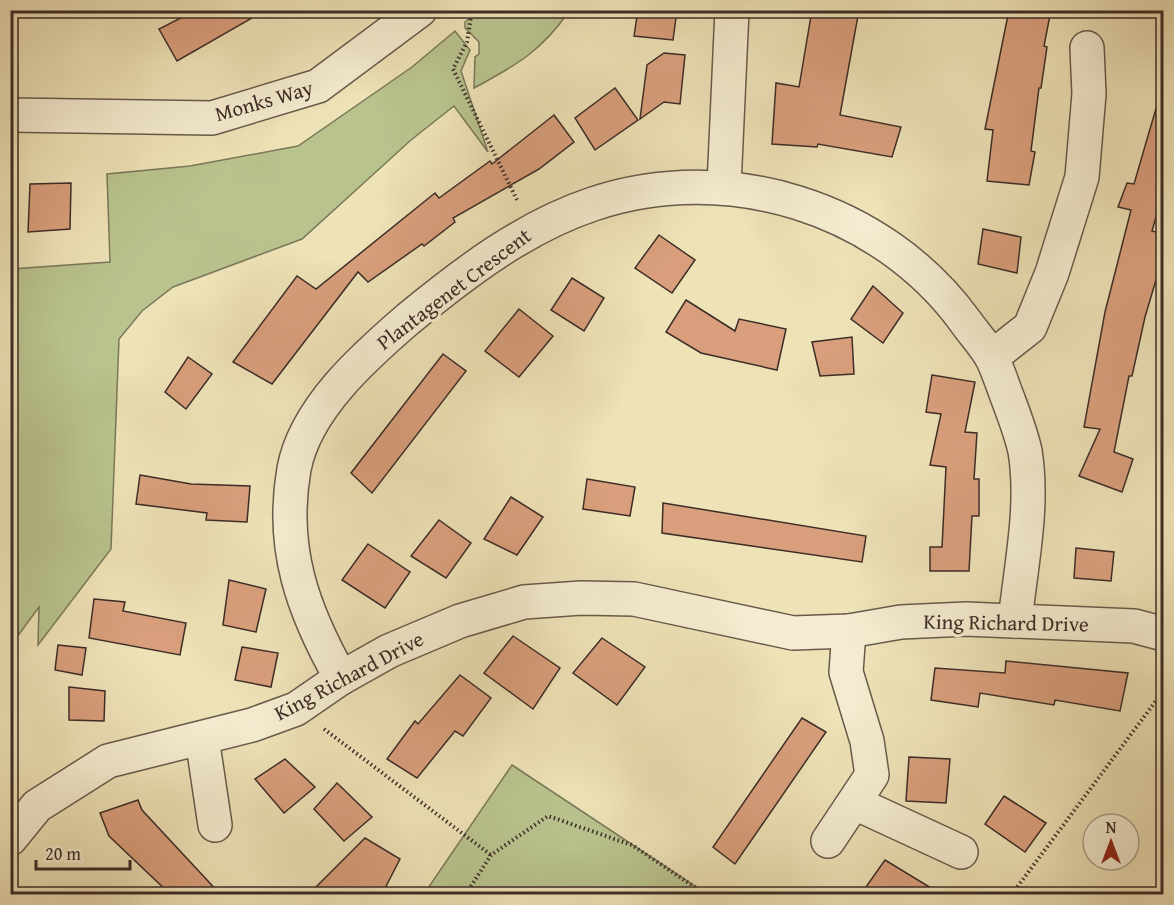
<svg xmlns="http://www.w3.org/2000/svg" width="1174" height="905" viewBox="0 0 1174 905" font-family="'Gentium Book Plus',serif">
  <style>
    .green { fill: #b9c38e; stroke: #7a785a; stroke-width: 1.5 }
    .building { fill: #d99f7c; stroke: #3c2d27; stroke-width: 1.5 }
    .lines { fill: none; stroke-linecap: round; stroke-linejoin: round }
    .minor-casing { stroke: #685a4b; stroke-width: 36 }
    .path { stroke: #3c2d27; stroke-width: 4; stroke-dasharray: 1.5 3; stroke-linecap: butt }
    .minor { stroke: #f4ecd0; stroke-width: 33 }
    .labels { text-anchor: middle; stroke-width: 6; stroke-linejoin: round; paint-order: stroke }
    .street-label { font-size: 21px; fill: #3c2d27; stroke: #f4ecd0 }
  </style>
  <rect width="100%" height="100%" fill="#eee2b7"/>
  <filter id="stains"><feTurbulence type="fractalNoise" baseFrequency=".00333" numOctaves="4"/><feColorMatrix values="0 0 0 0 .2 0 0 0 0 .09 0 0 0 0 .02 0 0 0 .5 -.17"/></filter>
  <radialGradient id="worn" r=".72"><stop offset=".6" stop-color="#630" stop-opacity="0"/><stop offset="1" stop-color="#630" stop-opacity=".3"/></radialGradient>
  <!-- green -->
  <g class="green">
    <path d="M479,11V10L569,11C542,51 515,66 474,88L475,57L479,54V42L465,28V22Z"/>
    <polygon points="455,31 470,50 461,71 488,152 454,106 411,140 302,239 173,287 142,311 119,339 111,549 38,645 39,607 11,645 11,269 110,262 107,174 190,166 298,146 412,67"/>
    <polygon points="512,765 707,894 424,894"/>
  </g>
  <!-- building -->
  <g class="building">
    <polygon points="196,10 266,10 177,61 159,29"/>
    <polygon points="638,10 677,10 673,40 634,36"/>
    <polygon points="812,10 859,10 840,115 901,127 892,157 818,144 817,147 772,144 776,83 799,87"/>
    <polygon points="1009,10 1051,10 1044,46 1047,47 1041,88 1039,88 1031,151 1035,152 1029,185 987,181 993,130 985,129"/>
    <polygon points="664,53 685,55 680,104 664,102 640,119 647,65"/>
    <polygon points="615,88 638,120 595,150 575,118"/>
    <polygon points="1157,105 1164,106 1164,189 1152,231 1164,234 1164,253 1145,317 1132,376 1129,376 1114,452 1133,459 1122,492 1079,476 1100,429 1084,427 1105,312 1131,210 1118,207 1127,183 1134,184"/>
    <polygon points="554,115 574,142 539,169 453,218 455,222 424,246 422,244 368,282 358,272 272,384 233,362 297,276 316,289 435,193 439,198 490,161 492,164"/>
    <polygon points="71,183 70,229 28,232 30,184"/>
    <polygon points="983,229 1021,237 1017,273 978,264"/>
    <polygon points="659,235 695,260 672,293 635,268"/>
    <polygon points="572,278 604,298 584,331 551,310"/>
    <polygon points="873,286 903,313 883,343 851,319"/>
    <polygon points="686,300 735,331 739,319 786,329 777,370 701,353 666,332"/>
    <polygon points="519,309 553,336 519,377 485,351"/>
    <polygon points="852,337 854,374 820,376 812,342"/>
    <polygon points="443,354 466,371 372,493 351,473"/>
    <polygon points="188,357 212,374 186,409 165,392"/>
    <polygon points="932,375 975,382 965,432 977,433 974,479 979,479 979,516 972,516 969,571 930,571 930,547 942,547 946,467 930,465 941,414 926,412"/>
    <polygon points="140,475 191,484 250,486 247,522 206,520 207,513 136,504"/>
    <polygon points="587,479 635,487 630,516 583,509"/>
    <polygon points="511,497 543,517 517,555 484,539"/>
    <polygon points="663,503 866,536 862,562 662,533"/>
    <polygon points="439,520 471,543 446,578 411,556"/>
    <polygon points="368,544 410,572 385,608 342,580"/>
    <polygon points="1076,548 1114,552 1111,581 1074,578"/>
    <polygon points="229,580 266,589 256,632 223,625"/>
    <polygon points="94,599 125,602 123,611 186,623 180,655 89,638"/>
    <polygon points="513,636 560,668 533,709 484,673"/>
    <polygon points="602,638 645,667 617,705 573,673"/>
    <polygon points="58,645 86,648 82,675 55,670"/>
    <polygon points="242,647 278,653 271,687 235,680"/>
    <polygon points="1006,661 1128,673 1120,711 1055,700 1054,705 980,693 978,707 931,700 935,668 1005,673"/>
    <polygon points="460,675 491,698 463,736 455,731 417,778 387,759 415,721 418,724"/>
    <polygon points="69,687 105,691 104,721 69,720"/>
    <polygon points="802,718 826,732 735,864 713,847"/>
    <polygon points="909,757 950,759 946,803 906,801"/>
    <polygon points="285,759 315,787 284,813 255,779"/>
    <polygon points="337,783 372,817 344,841 314,809"/>
    <polygon points="1004,796 1046,823 1025,852 985,824"/>
    <polygon points="138,800 142,810 220,894 170,894 109,836 100,813"/>
    <polygon points="365,838 400,859 382,894 309,894"/>
    <polygon points="885,860 941,894 861,894"/>
  </g>
  <g class="lines">
    <defs>
      <g id="minor">
        <polyline points="10,115 212,118 318,86 420,10"/>
        <polyline points="724,186 732,10"/>
        <polyline points="992,357 1030,327 1052,273 1082,177 1089,94 1087,48"/>
        <path d="M341,678C303,611 280,548 294,469C305,409 364,357 408,319C464,273 524,227 593,204C727,159 882,207 965,321C974,334 986,346 993,360C999,373 1003,386 1008,399C1014,415 1021,433 1025,451C1034,506 1021,565 1015,621"/>
        <polyline points="202,738 215,825"/>
        <polyline points="855,803 961,852"/>
        <polyline points="10,839 37,806 108,761 252,725 296,709 341,678 389,651 460,621 524,602 581,598 634,599 793,633 849,631 901,622 966,619 1134,626 1164,634"/>
        <polyline points="828,841 872,775 867,741 846,672 849,631"/>
      </g>
    </defs>
    <!-- minor casing -->
    <use href="#minor" class="minor-casing"/>
    <!-- path -->
    <g class="path">
      <polyline points="472,10 467,42 453,69 518,202"/>
      <polyline points="324,729 491,855"/>
      <polyline points="466,894 491,855 548,816 632,845 705,894"/>
      <polyline points="1012,894 1164,690"/>
    </g>
    <!-- minor -->
    <use href="#minor" class="minor"/>
  </g>
  <g class="labels">
    <!-- street labels -->
    <g class="street-label">
      <text transform="translate(264 101) rotate(-16)" y="7">Monks Way</text>
      <text transform="translate(454 289) rotate(-37)" y="7">Plantagenet Crescent</text>
      <text transform="translate(1006 623) rotate(1)" y="7">King Richard Drive</text>
      <text transform="translate(349 676) rotate(-28)" y="7">King Richard Drive</text>
    </g>
  </g>
  <!-- margin -->
  <rect width="1174" height="905" fill="none" stroke="#eee2b7" stroke-width="36"/>
  <rect x="12" y="12" width="1150" height="881" fill="none" stroke="#3c2d27" stroke-width="3"/>
  <rect x="18" y="18" width="1138" height="869" fill="none" stroke="#3c2d27" stroke-width="1.5"/>
  <!-- north arrow -->
  <g transform="translate(1111 842)"><circle r="28" fill="#f4ecd0" stroke="#aaa08c" stroke-width="1.5"/>
  <path d="M0-4.5L10 22L0 15L-10 22Z" fill="#8f2418"/>
  <text y="-9" font-size="16" font-weight="bold" text-anchor="middle" fill="#3c2d27">N</text>
  </g>
  <!-- scale -->
  <path d="M36 860v9h94v-9" fill="none" stroke="#3c2d27" stroke-width="3"/>
  <text x="45" y="860" font-size="18" fill="#3c2d27" stroke="#f4ecd0" stroke-width="4.5" paint-order="stroke">20 m</text>
  <rect width="100%" height="100%" filter="url(#stains)"/>
  <rect width="100%" height="100%" fill="url(#worn)"/>
</svg>
